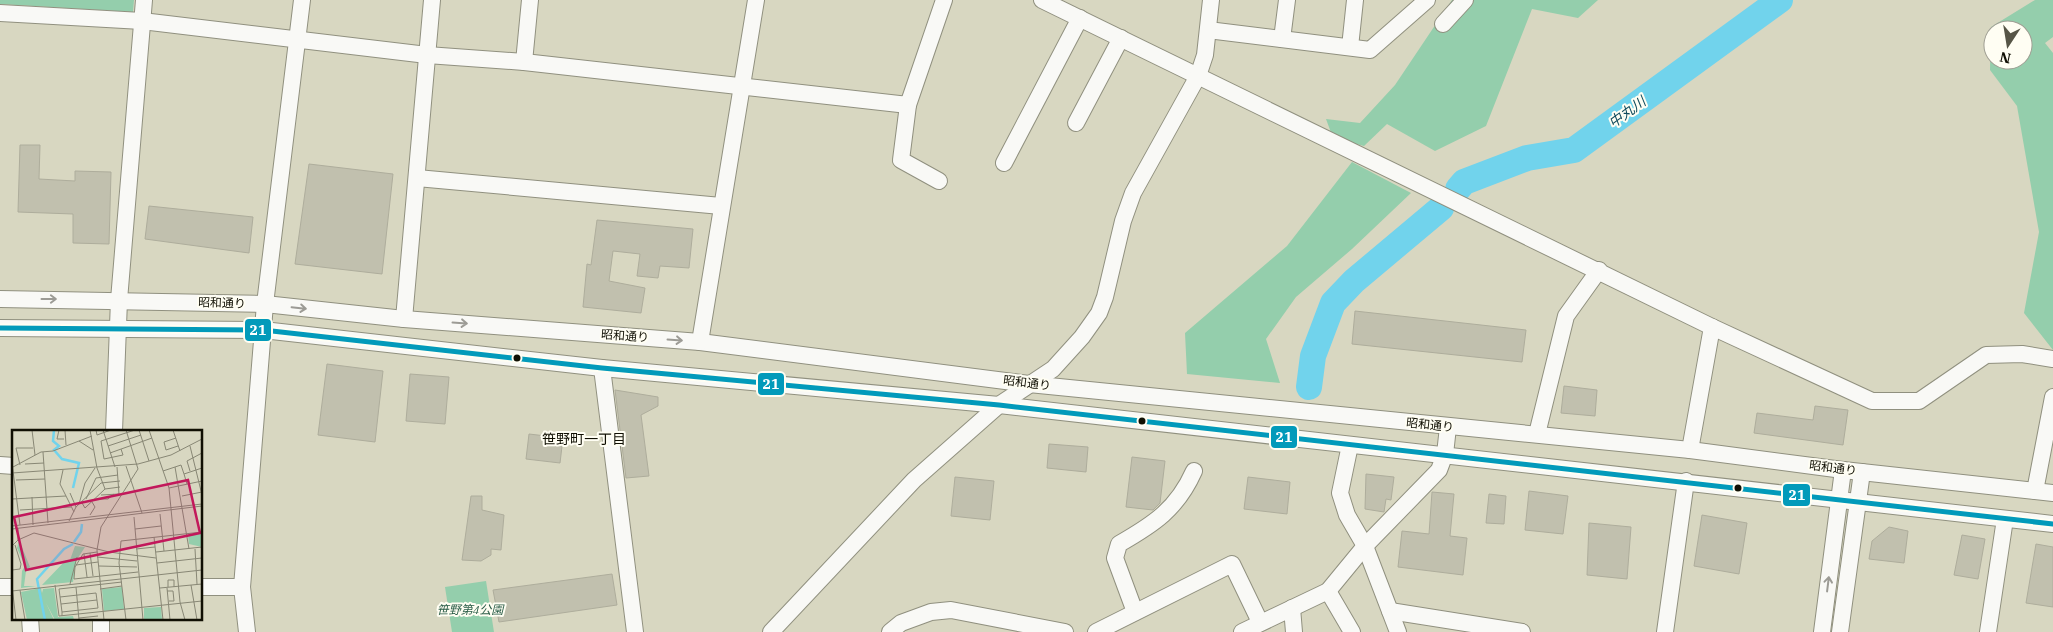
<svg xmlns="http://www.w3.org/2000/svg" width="2053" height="632" viewBox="0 0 2053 632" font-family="'IBM Plex Serif','Noto Sans JP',serif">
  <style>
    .green { fill: #94ceac; fill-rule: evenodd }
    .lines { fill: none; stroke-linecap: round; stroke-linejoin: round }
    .river { stroke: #71d3ec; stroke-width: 26 }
    .building { fill: #c1c0ae; stroke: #aead9c }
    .minor-casing { stroke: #90907f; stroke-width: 18 }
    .minor { stroke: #f9f9f6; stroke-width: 16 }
    .bus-1-casing { stroke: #fffef3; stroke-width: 9 }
    .bus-1 { stroke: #029aba; stroke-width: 5 }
    .oneway { stroke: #9c9b95 }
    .bus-dot { fill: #100f03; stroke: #fffef3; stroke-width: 2 }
    .labels { text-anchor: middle; stroke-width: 4; stroke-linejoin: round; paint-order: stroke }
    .street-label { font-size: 12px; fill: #100f03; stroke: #fffef3 }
    .park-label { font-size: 12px; font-style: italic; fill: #2b5d48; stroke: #fffef3 }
    .water-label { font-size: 14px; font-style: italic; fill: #104b5d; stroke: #fffef3 }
    .neighbourhood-label { font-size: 14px; fill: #100f03; stroke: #fffef3 }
    .inset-river { fill: none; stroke: #71d3ec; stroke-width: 2.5 }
    .inset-road { fill: none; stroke: #888775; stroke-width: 1 }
    .view { fill: #c2185b; fill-opacity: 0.15; stroke: #c2185b; stroke-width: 2.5 }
    .inset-edge { fill: none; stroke: #100f03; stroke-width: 2.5 }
    .line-badge { stroke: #fffef3; stroke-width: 2 }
    .badge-label { font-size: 14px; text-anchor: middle; font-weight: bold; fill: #fff }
  </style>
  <rect width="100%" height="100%" fill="#d8d7c1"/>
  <!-- green -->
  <g class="green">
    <polygon points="0,0 134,0 133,12 0,4"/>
    <polygon points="1452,0 1598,0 1578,18 1532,9 1486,126 1435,151 1387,124 1364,146 1333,138 1326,119 1360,123 1395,85"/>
    <path d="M2035,0H2053V37L2045,43L2053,53V350L2024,313L2039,232L2017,106L1990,70L1991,27ZM1993,30H2023V60H1993Z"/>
    <polygon points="1352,162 1411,193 1352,249 1296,297 1266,339 1280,383 1187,374 1185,333 1287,246"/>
    <polygon points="486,581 494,632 452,632 445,587"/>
  </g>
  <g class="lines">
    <!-- river -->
    <g class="river">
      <polyline points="1458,189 1464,182 1527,158 1574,150 1780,0"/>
      <polyline points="1309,387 1313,356 1333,303 1354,281 1441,208"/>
    </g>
  </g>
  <!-- building -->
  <g class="building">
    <polygon points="20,145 40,145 39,179 75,181 75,171 111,172 109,244 73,243 73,214 18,212"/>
    <polygon points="309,164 393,174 382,274 295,264"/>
    <polygon points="149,206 253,217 249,253 145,239"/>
    <polygon points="597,220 693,229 689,268 660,266 658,278 637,276 640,254 613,251 609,281 645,288 641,313 583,307 587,264 591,265"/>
    <polygon points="1355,311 1526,330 1522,362 1352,344"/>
    <polygon points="327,364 383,371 375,442 318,435"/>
    <polygon points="410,374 449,377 445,424 406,421"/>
    <polygon points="1564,386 1597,390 1595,416 1561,413"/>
    <polygon points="615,390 658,397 658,406 641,415 649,476 626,478"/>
    <polygon points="1815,406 1848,410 1843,445 1754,433 1757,413 1813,420"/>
    <polygon points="529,434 563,438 560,463 526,459"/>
    <polygon points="1049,444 1088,447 1086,472 1047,468"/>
    <polygon points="1132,457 1165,461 1160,503 1153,510 1126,507"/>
    <polygon points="1366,474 1394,477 1391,500 1386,499 1384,512 1365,509"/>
    <polygon points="955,477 994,481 990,520 951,516"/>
    <polygon points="1248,477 1290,482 1287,514 1244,509"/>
    <polygon points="1529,491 1568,496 1563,534 1525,530"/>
    <polygon points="1432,492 1454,494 1450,536 1467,538 1463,575 1398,567 1402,531 1429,534"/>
    <polygon points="1489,494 1506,496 1504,524 1486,523"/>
    <polygon points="471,496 482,496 482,510 504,515 501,550 491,549 491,555 481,561 462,560"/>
    <polygon points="1702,515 1747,523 1739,574 1694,566"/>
    <polygon points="1589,523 1631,527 1627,579 1587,575"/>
    <polygon points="1889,527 1908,531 1904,563 1869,559 1872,541"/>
    <polygon points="1962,535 1985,539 1978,579 1954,575"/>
    <polygon points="2036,544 2053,547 2053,607 2026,603"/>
    <polygon points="612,574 617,605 499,622 493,590"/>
  </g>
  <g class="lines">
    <defs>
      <g id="minor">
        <polyline points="1042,0 1712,327 1872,401 1919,401 1986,355 2022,354 2053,359"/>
        <polyline points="0,13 142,21 427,55 524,62 908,105 944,0"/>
        <polyline points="1443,24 1465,0"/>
        <polyline points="1208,30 1370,50 1427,0"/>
        <polyline points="1282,39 1287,0"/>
        <polyline points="1350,47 1355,0"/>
        <polyline points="524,62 530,0"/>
        <polyline points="908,105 901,160 939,181"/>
        <polyline points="1076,123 1121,38"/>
        <polyline points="1004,163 1080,18"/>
        <polyline points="417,178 721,206"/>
        <polyline points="0,299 265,304 404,319 700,342 1029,384 1690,450 1843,470 2053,493"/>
        <polyline points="404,319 432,0"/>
        <polyline points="0,328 263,330 602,368 999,405 2053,524"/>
        <polyline points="700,342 756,0"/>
        <polyline points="602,368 635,632"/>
        <polyline points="114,431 119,300 144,0"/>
        <polyline points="1537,434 1566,316 1599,270"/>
        <polyline points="1350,445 1340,493 1347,515 1365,546 1398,632"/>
        <polyline points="1690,450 1712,327"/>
        <polyline points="0,465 14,466"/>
        <polyline points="2035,491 2053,397"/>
        <polyline points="0,587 14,587"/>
        <polyline points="201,587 242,587"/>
        <polyline points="1328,591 1352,632"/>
        <polyline points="1292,608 1294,632"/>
        <polyline points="1390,611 1522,632"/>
        <path d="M1135,612L1115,558L1119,544C1154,524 1177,509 1194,471"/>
        <polyline points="30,618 31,632"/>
        <polyline points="101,618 101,632"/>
        <polyline points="247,632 242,587 265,304 302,0"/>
        <polyline points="771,632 914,480 999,405 1053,369 1082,337 1099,313 1105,297 1123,221 1133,193 1198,76 1205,55 1211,0"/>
        <polyline points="890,632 901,623 931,612 951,610 1065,632"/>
        <polyline points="1096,632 1232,564 1260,622"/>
        <polyline points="1242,632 1328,591 1365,546 1439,470 1445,454 1448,427"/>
        <polyline points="1665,632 1686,481"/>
        <polyline points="1822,632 1843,470"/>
        <polyline points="1840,632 1862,472"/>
        <polyline points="1988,632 2005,519"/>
      </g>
    </defs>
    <!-- minor casing -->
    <use href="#minor" class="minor-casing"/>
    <!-- minor -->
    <use href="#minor" class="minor"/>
    <defs>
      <polyline id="bus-1" points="0,328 263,330 602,368 999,405 2053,524"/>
    </defs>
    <!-- bus-1 casing -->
    <use href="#bus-1" class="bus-1-casing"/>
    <!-- bus-1 -->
    <use href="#bus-1" class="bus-1"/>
  </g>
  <!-- one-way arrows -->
  <defs><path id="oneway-shaft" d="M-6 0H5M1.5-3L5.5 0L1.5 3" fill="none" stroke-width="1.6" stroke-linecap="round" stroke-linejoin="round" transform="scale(1.25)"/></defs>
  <g class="oneway">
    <use href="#oneway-shaft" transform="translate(49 299)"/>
    <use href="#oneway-shaft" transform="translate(299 308) rotate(6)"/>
    <use href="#oneway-shaft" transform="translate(460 323) rotate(4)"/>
    <use href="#oneway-shaft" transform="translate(675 340) rotate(4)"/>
    <use href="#oneway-shaft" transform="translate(1828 584) rotate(-83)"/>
  </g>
  <!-- markers -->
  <g class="bus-dot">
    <circle cx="517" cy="358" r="4.5"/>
    <circle cx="1142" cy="421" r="4.5"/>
    <circle cx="1738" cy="488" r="4.5"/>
  </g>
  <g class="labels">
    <!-- street labels -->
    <g class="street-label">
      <text transform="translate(222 303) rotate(2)" y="4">昭和通り</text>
      <text transform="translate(625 336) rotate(4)" y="4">昭和通り</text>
      <text transform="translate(1027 383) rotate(7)" y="4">昭和通り</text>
      <text transform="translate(1430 425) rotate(6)" y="4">昭和通り</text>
      <text transform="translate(1833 468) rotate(7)" y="4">昭和通り</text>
    </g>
    <!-- park labels -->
    <g class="park-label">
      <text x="470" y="614">笹野第4公園</text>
    </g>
    <!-- water labels -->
    <g class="water-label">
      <text transform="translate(1627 112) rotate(-36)" y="5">中丸川</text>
    </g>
    <!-- neighbourhood labels -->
    <g class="neighbourhood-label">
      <text x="584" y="444">笹野町一丁目</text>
    </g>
  </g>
  <!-- overview -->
  <g transform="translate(12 430)">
    <rect width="190" height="190" fill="#d8d7c1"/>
    <path d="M190,103V117L177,114L176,105ZM7,110L18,137L14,141L12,156H24L9,158L10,141L13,136L5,118ZM63,116L73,117L64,131L61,152L30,155L54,130H58ZM110,157L112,179L92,181L90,159ZM29,158L30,163L31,159L42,158L46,187L61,186L62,190H43L34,173L42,190H15L9,162ZM149,177L150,190H132V178Z" fill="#94ceac"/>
    <path class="inset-river" d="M42,0L41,11L47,16L42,20L50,29L67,33L61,58M62,112L69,102L70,94M33,190L25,149L52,119L61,114"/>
    <path class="inset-road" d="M20,0L23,25M47,0L45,9H52M53,0L54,15M78,0L85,38L93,59M84,0L85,5L99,0M91,0L103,37M127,0L137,31M137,0L157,58L168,172L173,190M161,0L168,21M164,8L152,12L154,20L166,16M67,11L81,20M96,16L129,5M178,16L190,65M109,19L111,25L92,29L89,11L123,0M31,22L36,93M98,23L140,8M0,33L8,95M13,34L32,33M8,35L4,18H21M114,36L130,83M1,37L29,22L41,21L80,6M163,37L177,119M51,40L48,54L62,82M151,41L169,35L172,44M178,41L175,31L190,23M0,43L126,34L159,25L190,9M4,50L33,49M89,53L108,51M175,54L172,44L190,38M157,58L190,51M93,59L108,57M58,63L64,77M89,65L107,64L105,37M170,66L190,62M20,67L21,95M0,69L54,66M74,69L84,48L106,45M85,69H96L102,64M70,73L73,78L93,59M67,74L73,53L83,38M8,80L59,77M148,84L152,121M78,85L83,77L80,72M122,87L131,190M57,91L64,77L89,53M0,96L190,74M0,99L190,76M123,99L149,96M142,107L151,190M6,110L22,103L97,122L144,128M0,116L6,110V98M124,119L143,117M183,119L185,154M85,122L71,124L63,137L62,149L126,142M144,122L190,117M78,123L81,146M72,124L75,147M85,127L125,131M145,133L190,128M64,135L86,132M87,136L125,137M0,140L8,139L9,134L3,115M58,154L65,127M43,155L47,186L190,171M179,155L185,190M0,156L4,190M64,157L67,190M156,157V150H162V157M148,158L190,154M155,158L158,190M88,159L110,156M8,160L13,190M0,161L190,140M155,161H161L162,171H157M48,167L84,163L86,178L50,182V186M49,174L85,170M50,182L47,159L110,152M67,188L86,186M92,190L85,120L89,97L126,39L114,0M114,190L107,133L109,111L190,102"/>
    <path class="view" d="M176,50L188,103L14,140L2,87Z"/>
    <rect width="190" height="190" class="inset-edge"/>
  </g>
  <g class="line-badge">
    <rect x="244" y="318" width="28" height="24" rx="5" fill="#029aba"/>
    <rect x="757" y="372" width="28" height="24" rx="5" fill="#029aba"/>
    <rect x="1270" y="425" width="28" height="24" rx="5" fill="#029aba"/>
    <rect x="1782" y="483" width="29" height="24" rx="5" fill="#029aba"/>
  </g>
  <g class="badge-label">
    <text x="258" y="335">21</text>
    <text x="771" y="389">21</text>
    <text x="1284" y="442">21</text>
    <text x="1797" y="500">21</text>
  </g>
  <!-- north arrow -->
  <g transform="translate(2008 45) rotate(192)"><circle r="24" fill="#fffef3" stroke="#9f9e93"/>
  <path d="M0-4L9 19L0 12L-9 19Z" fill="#565546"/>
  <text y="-8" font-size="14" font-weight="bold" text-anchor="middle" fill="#100f03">N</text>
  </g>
</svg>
